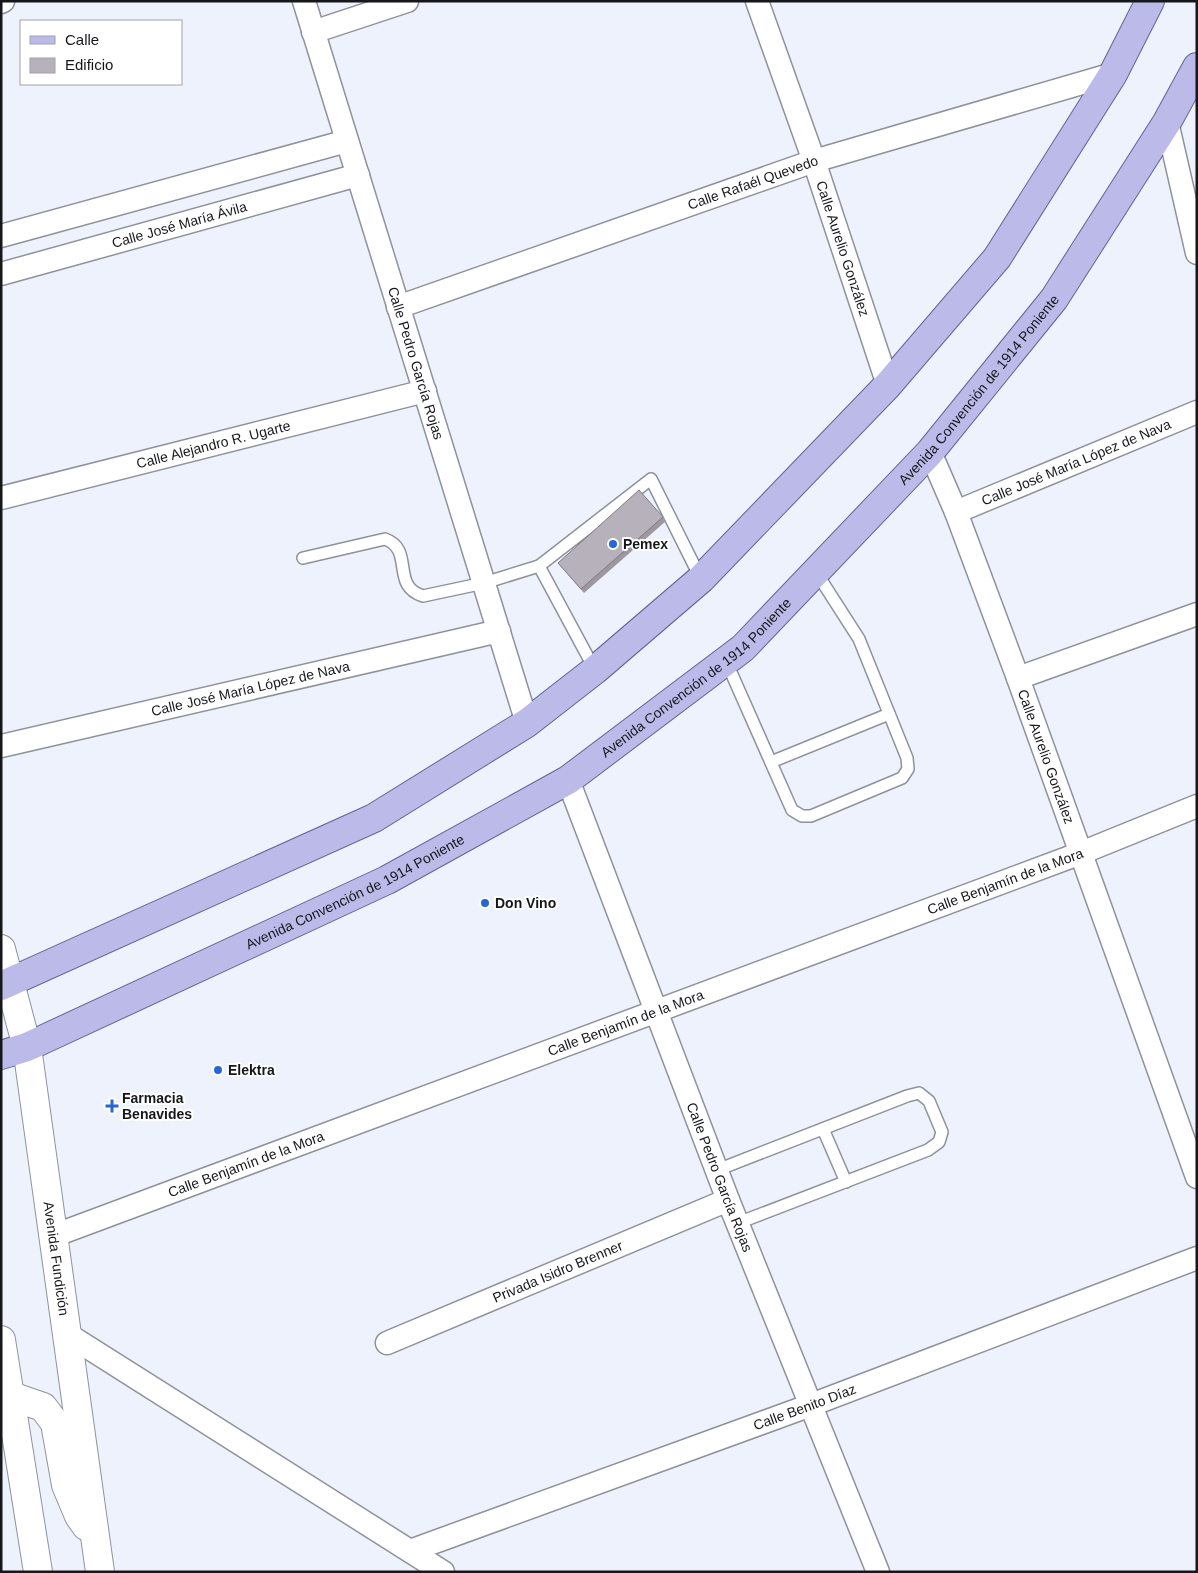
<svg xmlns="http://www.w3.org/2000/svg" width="1198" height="1573" viewBox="0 0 1198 1573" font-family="Arial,sans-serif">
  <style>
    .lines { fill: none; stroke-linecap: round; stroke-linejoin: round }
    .service-casing { stroke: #8e929b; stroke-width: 14 }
    .minor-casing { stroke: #8e929b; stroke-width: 25 }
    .tertiary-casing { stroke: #8e929b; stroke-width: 30 }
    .primary-casing { stroke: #636396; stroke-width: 30 }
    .service { stroke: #fff; stroke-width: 11 }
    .minor { stroke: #fff; stroke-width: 22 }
    .tertiary { stroke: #fff; stroke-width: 28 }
    .primary { stroke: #bbbae8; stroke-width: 28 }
    .wall { fill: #9d98a0 }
    .building { fill: #b6b1ba; stroke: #7f7c82 }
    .poi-dot { fill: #2766d3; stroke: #fff; stroke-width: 2 }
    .labels { text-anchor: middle; stroke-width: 4; stroke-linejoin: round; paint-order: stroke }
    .street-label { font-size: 14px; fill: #16171b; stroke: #fff }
    .poi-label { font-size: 14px; font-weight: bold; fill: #16171b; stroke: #fff; text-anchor: start }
  </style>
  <rect width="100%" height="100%" fill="#edf2fc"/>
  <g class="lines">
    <defs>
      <g id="service">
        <path d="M303,558L385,539C415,550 390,586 423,596L484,583L539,566"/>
        <polyline points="726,661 792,810 802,816 811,816 902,778 908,769 907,758 859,639 816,572"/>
        <polyline points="595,670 539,566 651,479 701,579"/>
        <polyline points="771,762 889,714"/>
        <polyline points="823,1129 846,1182"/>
        <polyline points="717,1170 907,1096 919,1093 929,1101 942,1132 939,1142 928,1150 738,1223"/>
      </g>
      <g id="minor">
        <path id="s1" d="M304,1L527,723"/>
        <path id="s2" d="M757,1L814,161L888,385"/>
        <polyline points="1,2 3,1"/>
        <polyline points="313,32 407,1"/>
        <polyline points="1167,122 1197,253"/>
        <polyline points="1,236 347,141"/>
        <path id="s3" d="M1,274L358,175"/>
        <path id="s4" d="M398,307L814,161L1113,74"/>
        <path id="s5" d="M930,452L956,512L1018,678L1197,1177"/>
        <path id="s6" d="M1,498L425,391"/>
        <path id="s7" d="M956,512L1197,412"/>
        <polyline points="1018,678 1197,614"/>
        <path id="s8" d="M1,746L499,631"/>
        <path id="s9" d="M568,780L728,1200L878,1572"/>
        <path id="s10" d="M53,1236L1081,853L1197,806"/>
        <polyline points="67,1334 443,1572"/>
        <path id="s11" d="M387,1343L728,1200"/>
        <path id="s12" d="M410,1551L811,1405L1197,1258"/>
      </g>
      <g id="tertiary">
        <path id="s13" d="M1,949L27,1047L100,1572"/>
        <polyline points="1,1340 38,1572"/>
        <polyline points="11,1396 43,1407 55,1423 66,1485 79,1516 86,1526"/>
      </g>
      <g id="primary">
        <polyline points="1,986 374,818 527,723 595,670 701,579 888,385 997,258 1113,74 1150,1"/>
        <path id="s14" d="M1,1055L27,1047L387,880L568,780L743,648L930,452L1054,299L1167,122L1197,67"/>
      </g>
    </defs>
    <!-- service casing -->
    <use href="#service" class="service-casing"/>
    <!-- minor casing -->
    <use href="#minor" class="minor-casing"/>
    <!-- tertiary casing -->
    <use href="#tertiary" class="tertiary-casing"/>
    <!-- primary casing -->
    <use href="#primary" class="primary-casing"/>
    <!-- service -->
    <use href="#service" class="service"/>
    <!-- minor -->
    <use href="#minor" class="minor"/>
    <!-- tertiary -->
    <use href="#tertiary" class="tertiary"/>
    <!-- primary -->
    <use href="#primary" class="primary"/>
  </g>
  <!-- wall -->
  <polygon class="wall" points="663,517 666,521 584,593 558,563"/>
  <!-- building -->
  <polygon class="building" points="639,490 663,517 581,589 558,563"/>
  <!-- markers -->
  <g class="poi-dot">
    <circle cx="613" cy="544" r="5"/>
    <circle cx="485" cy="903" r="5"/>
    <circle cx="218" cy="1070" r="5"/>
    <path d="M109.5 1098.5h5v5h5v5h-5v5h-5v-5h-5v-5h5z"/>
  </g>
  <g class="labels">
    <!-- street labels -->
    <g class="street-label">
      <text dy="5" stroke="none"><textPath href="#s4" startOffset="376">Calle Rafaél Quevedo</textPath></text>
      <text dy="5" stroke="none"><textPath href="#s3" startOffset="185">Calle José María Ávila</textPath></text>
      <text dy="5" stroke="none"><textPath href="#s2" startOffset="262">Calle Aurelio González</textPath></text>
      <text dy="5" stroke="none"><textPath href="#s1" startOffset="379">Calle Pedro García Rojas</textPath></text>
      <text dy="5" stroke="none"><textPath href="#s14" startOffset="1200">Avenida Convención de 1914 Poniente</textPath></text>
      <text dy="5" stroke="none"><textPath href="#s6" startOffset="219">Calle Alejandro R. Ugarte</textPath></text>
      <text dy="5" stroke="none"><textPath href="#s7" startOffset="130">Calle José María López de Nava</textPath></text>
      <text dy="5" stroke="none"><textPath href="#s14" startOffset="795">Avenida Convención de 1914 Poniente</textPath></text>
      <text dy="5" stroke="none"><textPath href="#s8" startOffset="256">Calle José María López de Nava</textPath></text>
      <text dy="5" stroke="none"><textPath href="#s5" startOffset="326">Calle Aurelio González</textPath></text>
      <text dy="5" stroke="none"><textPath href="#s10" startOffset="1016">Calle Benjamín de la Mora</textPath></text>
      <text dy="5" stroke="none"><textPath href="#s14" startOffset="390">Avenida Convención de 1914 Poniente</textPath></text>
      <text dy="5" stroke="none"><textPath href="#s10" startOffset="611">Calle Benjamín de la Mora</textPath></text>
      <text dy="5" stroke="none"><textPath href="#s10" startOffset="206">Calle Benjamín de la Mora</textPath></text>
      <text dy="5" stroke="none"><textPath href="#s9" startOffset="425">Calle Pedro García Rojas</textPath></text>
      <text dy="5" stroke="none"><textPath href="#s13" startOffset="315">Avenida Fundición</textPath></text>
      <text dy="5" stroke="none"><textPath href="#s11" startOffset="185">Privada Isidro Brenner</textPath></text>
      <text dy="5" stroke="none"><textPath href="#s12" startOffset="420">Calle Benito Díaz</textPath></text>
    </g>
    <!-- poi labels -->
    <g class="poi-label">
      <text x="623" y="549">Pemex</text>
      <text x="495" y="908">Don Vino</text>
      <text x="228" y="1075">Elektra</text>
      <text x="122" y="1103">Farmacia<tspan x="122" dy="16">Benavides</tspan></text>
    </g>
  </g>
  <!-- border -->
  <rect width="1198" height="1573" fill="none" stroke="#16171b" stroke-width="5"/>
  <!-- legend -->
  <rect x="20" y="20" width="162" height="65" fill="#ffffff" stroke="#a2a2a4"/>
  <rect x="30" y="36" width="25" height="8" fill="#bbbae8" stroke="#a2a2a4"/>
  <text x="65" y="45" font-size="15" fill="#16171b">Calle</text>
  <rect x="30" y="58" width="25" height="15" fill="#b6b1ba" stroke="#a2a2a4"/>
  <text x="65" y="70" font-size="15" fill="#16171b">Edificio</text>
</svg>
